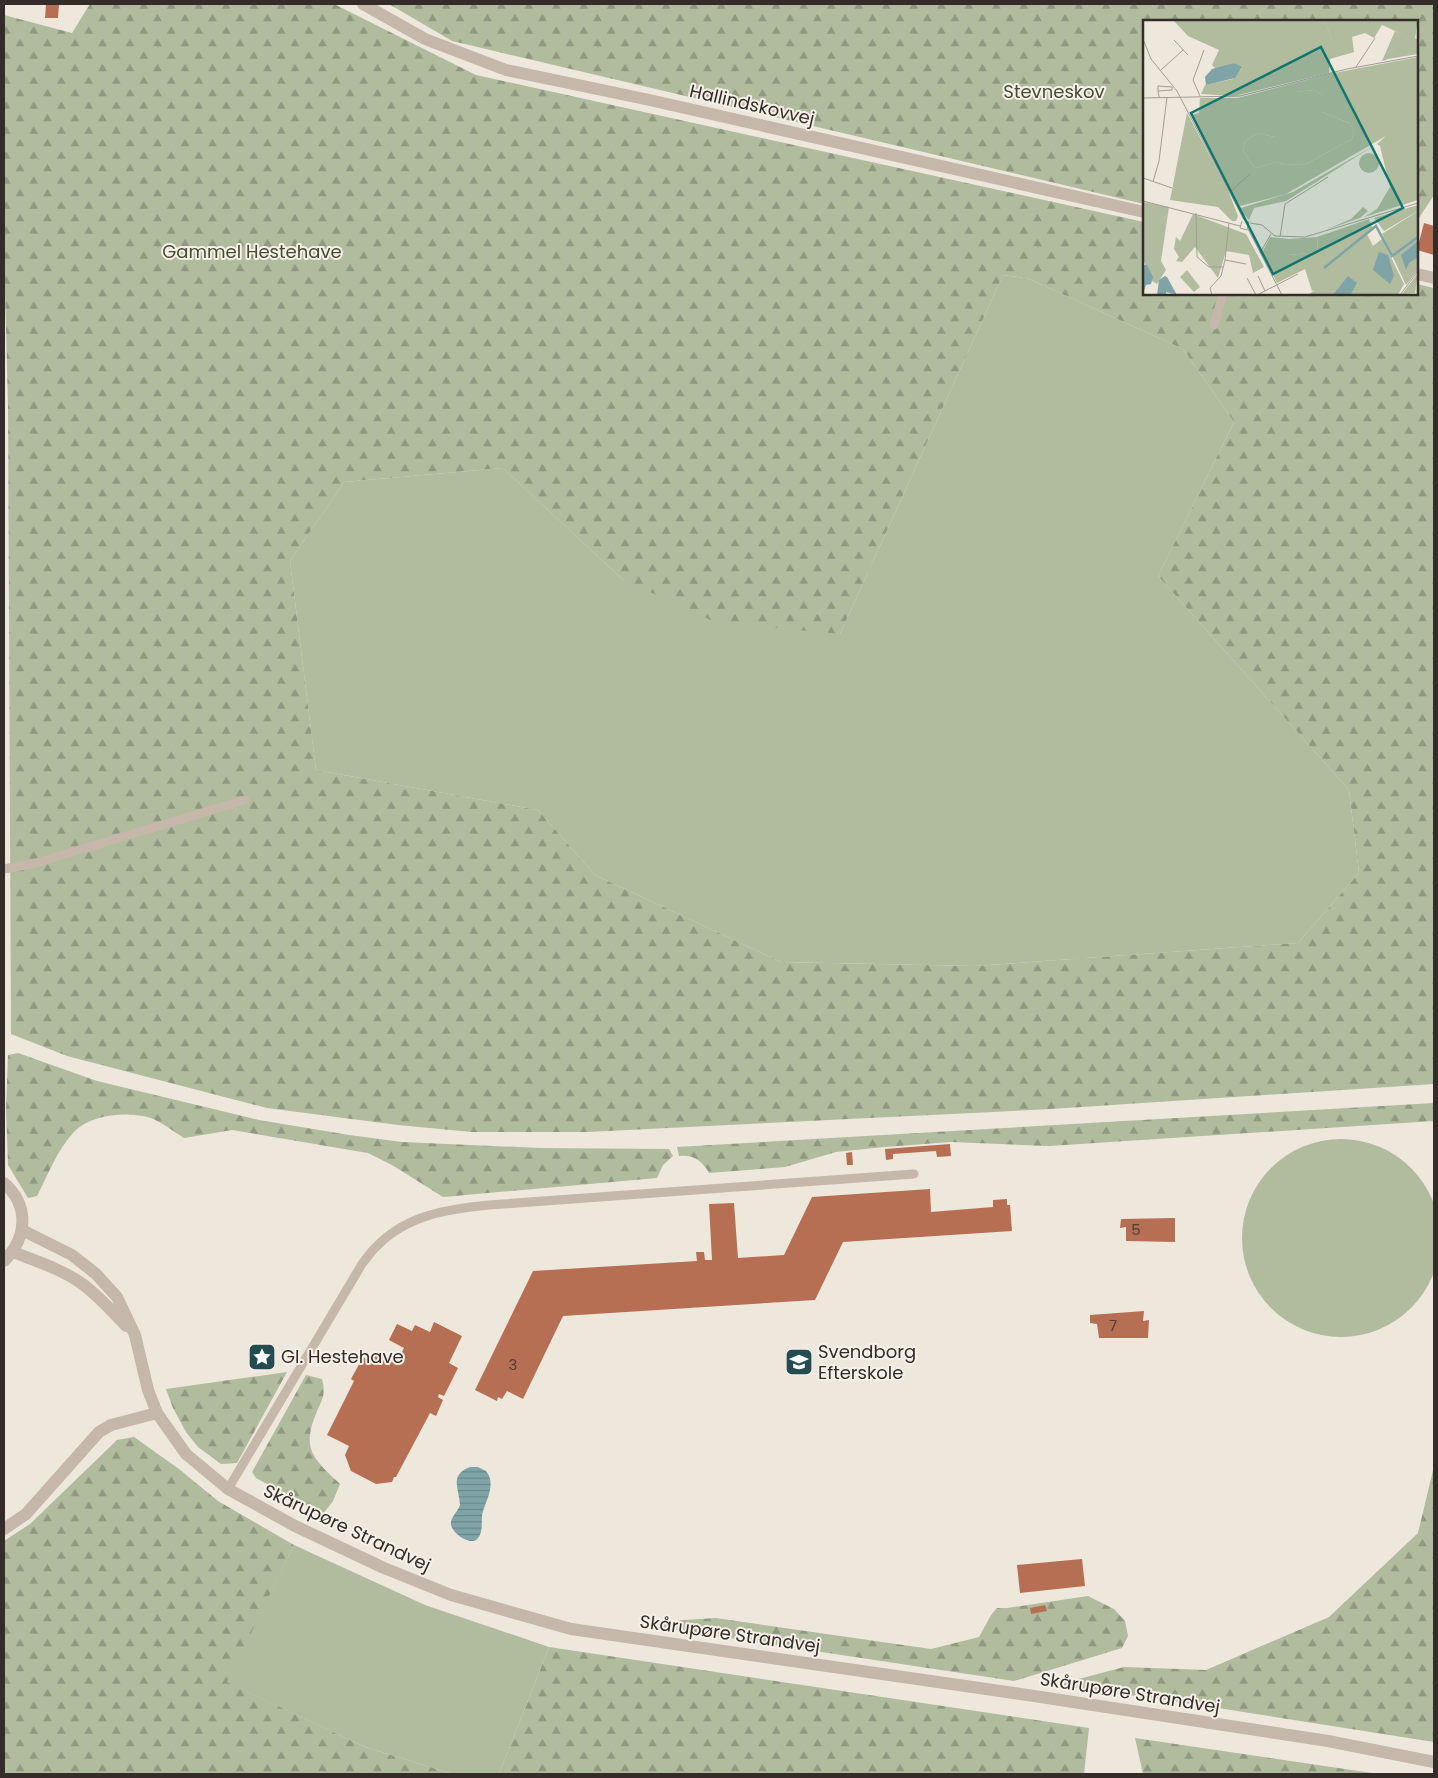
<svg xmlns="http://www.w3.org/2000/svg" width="1438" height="1778" viewBox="0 0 1438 1778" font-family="Poppins,sans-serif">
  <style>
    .green { fill: #b1bb9e }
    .forest { fill: url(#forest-firs); fill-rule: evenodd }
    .water { fill: url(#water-rules) }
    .building { fill: #b66f53 }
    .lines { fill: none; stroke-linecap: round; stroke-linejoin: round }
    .service { stroke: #c5b7aa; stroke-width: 9 }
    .minor { stroke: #c5b7aa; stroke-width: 12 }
    .tertiary { stroke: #c5b7aa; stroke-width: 12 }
    .labels { text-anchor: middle; stroke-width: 4; stroke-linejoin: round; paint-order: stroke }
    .number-label { font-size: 15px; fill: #543d33 }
    .park-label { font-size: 18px; fill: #424e30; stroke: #f7f0e8 }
    .street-label { font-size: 18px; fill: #332c28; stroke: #f7f0e8 }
    .poi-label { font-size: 18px; fill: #332c28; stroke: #f7f0e8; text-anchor: start }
    .inset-river { fill: none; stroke: #7fa4a8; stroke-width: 2.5 }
    .inset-road { fill: none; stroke: #a39c94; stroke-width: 1 }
    .view { fill: #0f766e; fill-opacity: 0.15; stroke: #0f766e; stroke-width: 2.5 }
    .inset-edge { fill: none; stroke: #332c28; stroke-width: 2.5 }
  </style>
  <defs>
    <pattern id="forest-firs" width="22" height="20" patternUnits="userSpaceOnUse" patternTransform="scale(1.25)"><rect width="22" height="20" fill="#b1bb9e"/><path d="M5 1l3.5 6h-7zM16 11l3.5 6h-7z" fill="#919881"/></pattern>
    <pattern id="water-rules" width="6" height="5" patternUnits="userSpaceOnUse" patternTransform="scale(1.25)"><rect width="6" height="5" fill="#7fa4a8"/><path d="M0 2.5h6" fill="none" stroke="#698689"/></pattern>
  </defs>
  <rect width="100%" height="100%" fill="#eee7dc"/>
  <!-- green -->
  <g class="green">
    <polygon points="1003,275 1027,278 1183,349 1234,422 1158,576 1349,790 1359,873 1298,943 974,966 781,962 595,875 538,810 316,770 290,561 344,482 503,468 622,579 840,634"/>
    <circle cx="1341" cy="1238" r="99"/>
    <polygon points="294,1545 425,1605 549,1647 499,1774 453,1774 365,1747 226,1682"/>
  </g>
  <!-- forest -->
  <g class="forest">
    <path d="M90,4H334L476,75L1144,222V294H1417V284L1434,288V1084L1051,1109L587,1132H472L398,1125L267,1108L67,1056L11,1034L8,406L4,252V15L72,33ZM1003,275L1027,278L1183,349L1234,422L1158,576L1349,790L1359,873L1298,943L974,966L781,962L595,875L538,810L316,770L290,561L344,482L503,468L622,579L715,622L840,634Z"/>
    <polygon points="389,4 1434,4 1434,195 1417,221 1417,21 1144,21 1144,204 452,41"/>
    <path d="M18,1053L97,1081L259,1120L349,1135L402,1142L540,1148L669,1149L673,1156L663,1165L657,1178L443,1197L392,1165L368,1153L232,1130L184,1138C173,1131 163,1123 151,1118C128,1111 91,1114 74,1132C57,1150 48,1175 37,1196L28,1198L8,1165L6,1109L8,1055Z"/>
    <path d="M1434,1103V1121L1049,1146L951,1142L884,1147L836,1152L785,1167L709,1173C703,1161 693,1154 679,1156L677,1147Z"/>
    <polygon points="287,1372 237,1463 221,1464 198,1447 186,1432 173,1408 166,1389"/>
    <path d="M306,1375L322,1379C325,1392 324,1397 318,1409C301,1448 311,1457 340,1484L333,1501L323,1514L256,1478L252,1472Z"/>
    <polygon points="134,1437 179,1469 218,1501 294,1545 227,1682 365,1747 453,1774 4,1774 4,1541 30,1524 117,1440"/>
    <polygon points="1434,1466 1434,1742 1193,1704 1056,1685 1124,1667 1206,1670 1329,1617 1418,1533"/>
    <polygon points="1088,1596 1114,1609 1125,1621 1128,1636 1122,1648 1014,1681 649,1626 684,1620 716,1618 931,1649 979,1637 991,1615 997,1608 1007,1608"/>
    <polygon points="549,1647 1089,1728 1084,1774 499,1774"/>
    <polygon points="1135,1738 1379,1774 1143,1774"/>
  </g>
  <!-- water -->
  <path class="water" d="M470,1467H478L486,1471C496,1483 487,1499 483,1511C480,1519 485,1533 476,1540C468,1545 449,1531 451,1522C452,1516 458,1511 460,1505C459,1488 449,1475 470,1467Z"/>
  <!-- building -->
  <g class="building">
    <polygon points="46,4 59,4 58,18 45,18"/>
    <polygon points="1424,223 1434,226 1434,255 1417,250"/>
    <polygon points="950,1144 951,1156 937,1157 936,1151 893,1154 893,1159 886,1160 885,1149"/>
    <polygon points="852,1152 853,1165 847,1165 846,1153"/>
    <polygon points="930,1189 931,1212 993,1207 993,1200 1007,1199 1007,1205 1010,1205 1012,1231 843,1242 815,1300 563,1316 523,1399 507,1391 502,1399 498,1397 497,1401 475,1390 533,1271 697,1261 696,1252 704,1252 705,1260 712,1260 709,1204 734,1203 738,1258 784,1255 812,1197"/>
    <polygon points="1175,1218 1175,1242 1126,1241 1126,1227 1120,1228 1121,1219"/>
    <polygon points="1144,1311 1143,1321 1149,1320 1148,1338 1099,1338 1097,1324 1090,1323 1090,1315"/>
    <polygon points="434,1322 462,1336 449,1363 458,1368 444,1396 439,1394 438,1397 443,1400 436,1416 430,1413 396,1477 394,1477 392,1482 376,1484 351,1471 345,1455 349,1446 327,1435 354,1381 351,1379 363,1357 372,1362 376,1354 396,1364 404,1348 389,1340 397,1324 412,1331 415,1325 430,1332"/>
    <polygon points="1082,1559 1085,1586 1020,1593 1017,1565"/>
    <polygon points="1045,1605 1047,1611 1031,1614 1030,1608"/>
  </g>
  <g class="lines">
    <!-- service -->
    <g class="service">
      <polyline points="1214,325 1223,294"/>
      <polyline points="4,869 36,863 245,800"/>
      <path d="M228,1489L362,1264C367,1258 371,1251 377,1246C407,1215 448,1209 489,1205L914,1174"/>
    </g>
    <!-- minor -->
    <g class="minor">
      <polyline points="363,4 425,39 506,70 645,99 1144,212"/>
      <polyline points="1417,274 1434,278"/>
      <polyline points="4,1529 26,1514 99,1432 111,1425 157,1413"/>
    </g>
    <!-- tertiary -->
    <g class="tertiary">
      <path d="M4,1183C30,1206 27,1238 4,1261"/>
      <polyline points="22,1230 72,1255 96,1274 117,1297 135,1335 148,1390 157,1413 186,1454 228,1489 295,1526 384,1568 451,1595 571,1629 1034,1696 1328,1741 1434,1762"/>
      <path d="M13,1252C36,1261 61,1269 81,1283C98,1295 112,1311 126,1326"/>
    </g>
  </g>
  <!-- icons -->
  <defs>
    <symbol id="sight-square" viewBox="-11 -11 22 22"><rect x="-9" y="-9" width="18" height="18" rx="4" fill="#244b4f" stroke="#f7f0e8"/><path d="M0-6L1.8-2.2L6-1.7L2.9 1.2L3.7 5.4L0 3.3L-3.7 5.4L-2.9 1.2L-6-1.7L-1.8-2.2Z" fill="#fff"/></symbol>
    <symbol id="school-square" viewBox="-11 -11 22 22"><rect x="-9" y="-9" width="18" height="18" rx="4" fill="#244b4f" stroke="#f7f0e8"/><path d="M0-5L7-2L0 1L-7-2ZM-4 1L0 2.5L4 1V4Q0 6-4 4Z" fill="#fff"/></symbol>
  </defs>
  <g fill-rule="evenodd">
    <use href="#sight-square" x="246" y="1341" width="32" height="32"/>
    <use href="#school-square" x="783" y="1346" width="32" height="32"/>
  </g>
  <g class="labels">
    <!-- number labels -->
    <g class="number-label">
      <text x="1136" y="1235">5</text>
      <text x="1113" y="1331">7</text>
      <text x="513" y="1370">3</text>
    </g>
    <!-- park labels -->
    <g class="park-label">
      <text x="1054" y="98">Stevneskov</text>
      <text x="252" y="258">Gammel Hestehave</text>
    </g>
    <!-- street labels -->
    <g class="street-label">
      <text transform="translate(752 105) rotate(13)" y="6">Hallindskovvej</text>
      <text transform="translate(347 1528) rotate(25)" y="6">Skårupøre Strandvej</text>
      <text transform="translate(730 1634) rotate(8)" y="6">Skårupøre Strandvej</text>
      <text transform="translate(1130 1693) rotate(9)" y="6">Skårupøre Strandvej</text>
    </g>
    <!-- poi labels -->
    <g class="poi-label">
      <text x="818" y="1358">Svendborg<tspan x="818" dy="21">Efterskole</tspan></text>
      <text x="281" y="1363">Gl. Hestehave</text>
    </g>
  </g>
  <!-- overview -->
  <g transform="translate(1143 20)">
    <rect width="275" height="275" fill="#eee7dc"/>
    <path d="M181,0H275L272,18L275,20V34L245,39V33L265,17L239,5L231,18L222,13L209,17L211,32L194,33ZM171,70L179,75V92L206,103L211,110L209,119L163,144L142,145L134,142L112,148L100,131L102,121L115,113L131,117L152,72ZM216 143a10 10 0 1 1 20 0a10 10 0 1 1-20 0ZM275,191V250L263,265L239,214ZM174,217L175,232L146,235V219ZM239,219L261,264L255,275H165ZM275,253L272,273L259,274Z" fill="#b1bb9e"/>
    <path d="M30,0H181L194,32H211L187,39L186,53L91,76L58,74L62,65L90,59L99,48L91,43L73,49L69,45L76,30L45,16ZM252,11L266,17L245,33V39L239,41ZM275,37V180L221,197L234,189L247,167L237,126L234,124L243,116L143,174L97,186L49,95L56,93L57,78H95L186,54ZM171,70L179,75V92L206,103L211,110L209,119L163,144L142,145L134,142L112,148L100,131L102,121L115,113L131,117L153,112L152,72ZM44,93L85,170L95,196L93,201H89L75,187L27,180ZM232,125L143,181L111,188L106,200L100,193L98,188L150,172ZM0,182L26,187L18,241L23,250L14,264L9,261L0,239ZM275,185V191L241,211L231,198ZM220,187L225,191L217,198L182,210L208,199ZM50,194L103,214L121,247L110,253L106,235L83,231L75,258L52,227L39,242L33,241L36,237L31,229L33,217L37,221ZM226,199L230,209L224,214L230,226L181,267L169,271L162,249L134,263L119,233L127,217L146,219V235L175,232L174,217ZM44,250L57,267L51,272L37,257Z" fill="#b1bb9e" fill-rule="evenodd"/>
    <path d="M91,43L99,47L92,58L63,65L62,57L69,49ZM275,221V237L266,243L263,250L258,235ZM236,232L245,235L251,256L247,264L230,250ZM0,245H4L10,257L8,264L3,265L1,271ZM22,256L24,257L34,275L23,272V275H14L16,260ZM205,256L214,263L208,274L190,275Z" fill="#7fa4a8"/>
    <path class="inset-river" d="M181,248L233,206L249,236L275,217"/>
    <path class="inset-road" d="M0,19L8,39L34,71L101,200L106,202L104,210L97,208L99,201M31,20L45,35M213,47L232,18M18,50L40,30M15,71L29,70V67L15,66V71L16,77M57,76L50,60L61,30M0,78L97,76L204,49L275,36M0,158L29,168M10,162L16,141L24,77M87,172L107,154M0,181L97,206M53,193L54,237L66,247H80M107,203L119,205L132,216L162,217L275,183M105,209L139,275M137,217L142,184L185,157M117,233L128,214M82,240L103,244M115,256L122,271M104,258L113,275M69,275L67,268L78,256L82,240L86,203M114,275L155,254M257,275L275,251"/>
    <path class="view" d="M178,27L260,188L130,254L48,93Z"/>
    <rect width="275" height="275" class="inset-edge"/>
  </g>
  <!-- border -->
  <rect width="1438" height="1778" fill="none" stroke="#332c28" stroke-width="10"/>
</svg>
